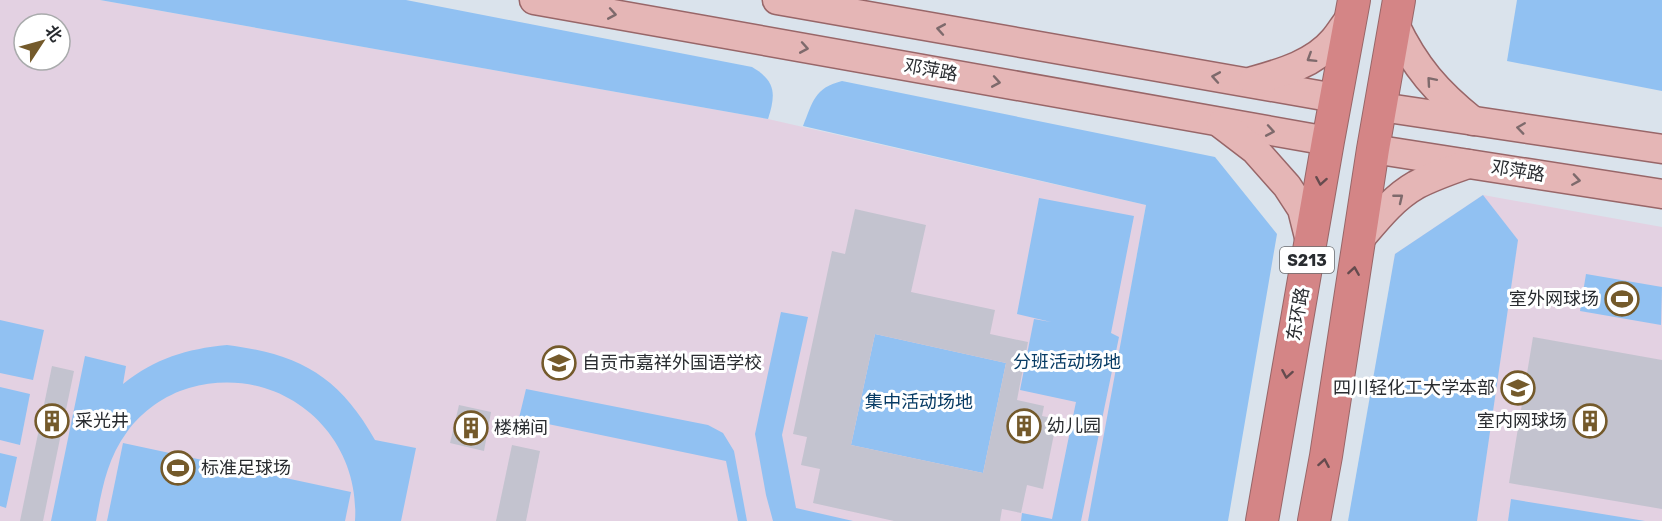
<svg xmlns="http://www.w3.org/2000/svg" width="1662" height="521" viewBox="0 0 1662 521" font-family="Rubik,'Noto Sans SC',sans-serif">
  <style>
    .education { fill: #e3d1e2; fill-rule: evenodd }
    .green { fill: #91c1f2 }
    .building { fill: #c3c3cf; fill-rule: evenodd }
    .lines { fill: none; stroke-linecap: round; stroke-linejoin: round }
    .major-casing { stroke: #986668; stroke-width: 31 }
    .highway-casing { stroke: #986668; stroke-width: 34 }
    .major { stroke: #e5b6b6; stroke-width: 28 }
    .highway { stroke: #d48586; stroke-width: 32 }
    .oneway { stroke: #7e6a6c }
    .oneway2 { stroke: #654b4e }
    .labels { text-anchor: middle; stroke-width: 6; stroke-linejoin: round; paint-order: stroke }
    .shield { fill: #fff; stroke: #696b6e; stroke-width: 1.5 }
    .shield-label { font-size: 16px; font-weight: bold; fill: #292c30 }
    .street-label { font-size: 18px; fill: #292c30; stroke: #fff }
    .poi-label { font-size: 18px; fill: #292c30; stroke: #fff; text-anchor: start }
    .park-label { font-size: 18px; fill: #073b64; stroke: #fff }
  </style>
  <rect width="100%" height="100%" fill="#dae3ec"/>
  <!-- education -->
  <g class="education">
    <path d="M0,0H100L768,119L1146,205L1089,521H0ZM24,24H60V60H24Z"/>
    <polygon points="1483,195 1662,227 1662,521 1352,521 1395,254"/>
  </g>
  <!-- green -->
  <g class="green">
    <path d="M100,0H406L752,67C776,81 776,94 768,119Z"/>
    <polygon points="1517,0 1662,0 1662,91 1507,61"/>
    <path d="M842,81L1215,157L1277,234L1228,521H1088L1146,205L803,126C813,102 814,88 842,81Z"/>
    <polygon points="1483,195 1518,240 1477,521 1348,521 1395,254"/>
    <polygon points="1039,198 1134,216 1111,333 1119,337 1081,521 1021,521 1022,513 1052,519 1076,402 1020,390 1034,319 1051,322 1017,314"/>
    <polygon points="1586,274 1662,287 1661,325 1580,311"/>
    <polygon points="781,312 808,317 782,435 796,508 853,521 773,521 766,495 755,434"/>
    <polygon points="0,320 44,330 33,380 0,373"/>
    <polygon points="875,334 1006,363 983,473 851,445"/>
    <path d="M227,345C299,354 339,376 375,440L416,448L401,521H355C361,430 277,362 189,388C165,395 142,411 127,432C107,459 102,489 96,521H51L85,356L126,366L123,384C156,358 186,349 227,345Z"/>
    <polygon points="0,387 30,394 20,445 0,440"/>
    <polygon points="526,389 708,425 723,433 734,451 747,521 738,521 726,461 519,418"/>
    <polygon points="123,443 351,492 345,521 107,521"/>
    <polygon points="0,453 17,457 6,508 0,506"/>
    <polygon points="1511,499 1645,521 1508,521"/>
  </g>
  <!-- building -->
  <g class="building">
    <path d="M855,209L926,225L911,292L995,310L990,334L1028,342L1017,400L1044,406L1042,416L1057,419L1043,489L1027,485L1021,513L1002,509L1000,521H894L813,503L820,469L801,465L807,437L793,434L832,251L845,254ZM875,334L1006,363L983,473L851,445Z"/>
    <polygon points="1533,337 1662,360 1662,509 1509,483"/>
    <polygon points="52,366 74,371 43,521 20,521"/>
    <polygon points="459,405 491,412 484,451 450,443"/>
    <polygon points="512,445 540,451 526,521 496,521"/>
  </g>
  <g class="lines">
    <defs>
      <g id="major">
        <polyline points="534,0 1328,141"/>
        <polyline points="777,0 1335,98"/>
        <path d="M1395,25C1415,67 1437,92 1473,121"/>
        <path d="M1253,81C1281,73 1314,64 1334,40C1340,33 1345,24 1351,17"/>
        <polyline points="1381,107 1662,149"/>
        <polyline points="1221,124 1255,150 1287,186 1302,209 1310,241"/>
        <polyline points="1373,149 1662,194"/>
        <path d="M1359,240C1376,220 1393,198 1416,185C1433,176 1451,170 1468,164"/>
      </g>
      <g id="highway">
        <polyline points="1262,521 1328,141 1354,0"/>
        <polyline points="1314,521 1326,456 1373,149 1399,0"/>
      </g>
    </defs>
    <!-- major casing -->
    <use href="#major" class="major-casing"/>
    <!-- highway casing -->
    <use href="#highway" class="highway-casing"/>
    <!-- major -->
    <use href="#major" class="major"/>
    <!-- highway -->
    <use href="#highway" class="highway"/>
  </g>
  <!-- one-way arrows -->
  <defs><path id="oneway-chevron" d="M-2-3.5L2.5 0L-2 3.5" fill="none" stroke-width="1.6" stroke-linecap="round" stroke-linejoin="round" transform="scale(1.5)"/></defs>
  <g class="oneway">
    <use href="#oneway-chevron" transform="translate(612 14) rotate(10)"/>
    <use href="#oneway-chevron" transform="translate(941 29) rotate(-170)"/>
    <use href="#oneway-chevron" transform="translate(804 48) rotate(10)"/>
    <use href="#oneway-chevron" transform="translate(1311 58) rotate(148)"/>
    <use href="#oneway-chevron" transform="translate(1216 77) rotate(-170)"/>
    <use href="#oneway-chevron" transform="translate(1431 81) rotate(-131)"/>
    <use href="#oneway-chevron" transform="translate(996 82) rotate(10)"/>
    <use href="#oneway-chevron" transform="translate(1521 128) rotate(-172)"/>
    <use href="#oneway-chevron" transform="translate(1270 131) rotate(10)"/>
    <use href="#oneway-chevron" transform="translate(1576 180) rotate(9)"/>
    <use href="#oneway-chevron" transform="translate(1399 198) rotate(-39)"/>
  </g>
  <g class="oneway2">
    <use href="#oneway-chevron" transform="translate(1321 181) rotate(100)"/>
    <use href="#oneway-chevron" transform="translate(1354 271) rotate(-81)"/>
    <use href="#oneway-chevron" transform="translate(1287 374) rotate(100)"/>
    <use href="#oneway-chevron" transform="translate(1324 463) rotate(-80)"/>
  </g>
  <!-- icons -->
  <defs>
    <symbol id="stadium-ring" viewBox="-11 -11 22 22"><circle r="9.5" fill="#fff" stroke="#745a2b" stroke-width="1.5"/><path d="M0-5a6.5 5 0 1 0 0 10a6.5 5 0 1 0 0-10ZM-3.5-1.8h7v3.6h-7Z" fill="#745a2b"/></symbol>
    <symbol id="school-ring" viewBox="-11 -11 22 22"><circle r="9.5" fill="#fff" stroke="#745a2b" stroke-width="1.5"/><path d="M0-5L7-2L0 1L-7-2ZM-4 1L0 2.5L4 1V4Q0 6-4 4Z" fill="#745a2b"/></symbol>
    <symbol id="university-ring" viewBox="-11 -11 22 22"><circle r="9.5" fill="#fff" stroke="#745a2b" stroke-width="1.5"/><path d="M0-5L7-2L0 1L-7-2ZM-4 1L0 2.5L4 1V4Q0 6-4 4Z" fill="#745a2b"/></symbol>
    <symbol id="building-ring" viewBox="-11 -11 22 22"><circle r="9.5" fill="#fff" stroke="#745a2b" stroke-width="1.5"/><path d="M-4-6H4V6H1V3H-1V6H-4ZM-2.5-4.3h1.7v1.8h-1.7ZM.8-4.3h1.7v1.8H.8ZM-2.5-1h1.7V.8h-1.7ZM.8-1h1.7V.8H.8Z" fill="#745a2b"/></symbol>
  </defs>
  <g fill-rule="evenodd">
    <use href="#stadium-ring" x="1603" y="280" width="38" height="38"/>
    <use href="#school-ring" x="540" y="344" width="38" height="38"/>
    <use href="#university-ring" x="1499" y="369" width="38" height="38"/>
    <use href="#building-ring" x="33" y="402" width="38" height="38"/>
    <use href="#building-ring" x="1571" y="402" width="38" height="38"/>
    <use href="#building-ring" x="1005" y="407" width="38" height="38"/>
    <use href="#building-ring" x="452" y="409" width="38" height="38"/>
    <use href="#stadium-ring" x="159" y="449" width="38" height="38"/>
  </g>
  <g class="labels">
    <!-- shield labels -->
    <rect class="shield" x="1280" y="247" width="54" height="26" rx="4.5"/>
    <g class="shield-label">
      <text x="1307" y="266">S213</text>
    </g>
    <!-- street labels -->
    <g class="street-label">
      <text transform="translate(931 70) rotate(10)" y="6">邓萍路</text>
      <text transform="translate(1518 171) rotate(9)" y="6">邓萍路</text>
      <text transform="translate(1298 314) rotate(-80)" y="6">东环路</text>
    </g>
    <!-- poi labels -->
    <g class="poi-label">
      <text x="1599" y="305" text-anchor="end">室外网球场</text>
      <text x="582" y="369">自贡市嘉祥外国语学校</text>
      <text x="1495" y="394" text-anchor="end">四川轻化工大学本部</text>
      <text x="75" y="427">采光井</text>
      <text x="1567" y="427" text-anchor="end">室内网球场</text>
      <text x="1047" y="432">幼儿园</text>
      <text x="494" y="434">楼梯间</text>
      <text x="201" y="474">标准足球场</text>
    </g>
    <!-- park labels -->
    <g class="park-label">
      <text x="1067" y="368">分班活动场地</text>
      <text x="919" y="408">集中活动场地</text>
    </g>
  </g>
  <!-- north arrow -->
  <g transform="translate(42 42) rotate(54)"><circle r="28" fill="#ffffff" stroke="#a9abac" stroke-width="1.5"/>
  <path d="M0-4.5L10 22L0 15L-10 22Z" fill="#745a2b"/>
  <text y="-9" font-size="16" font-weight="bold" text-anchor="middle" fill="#292c30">北</text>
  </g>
</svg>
